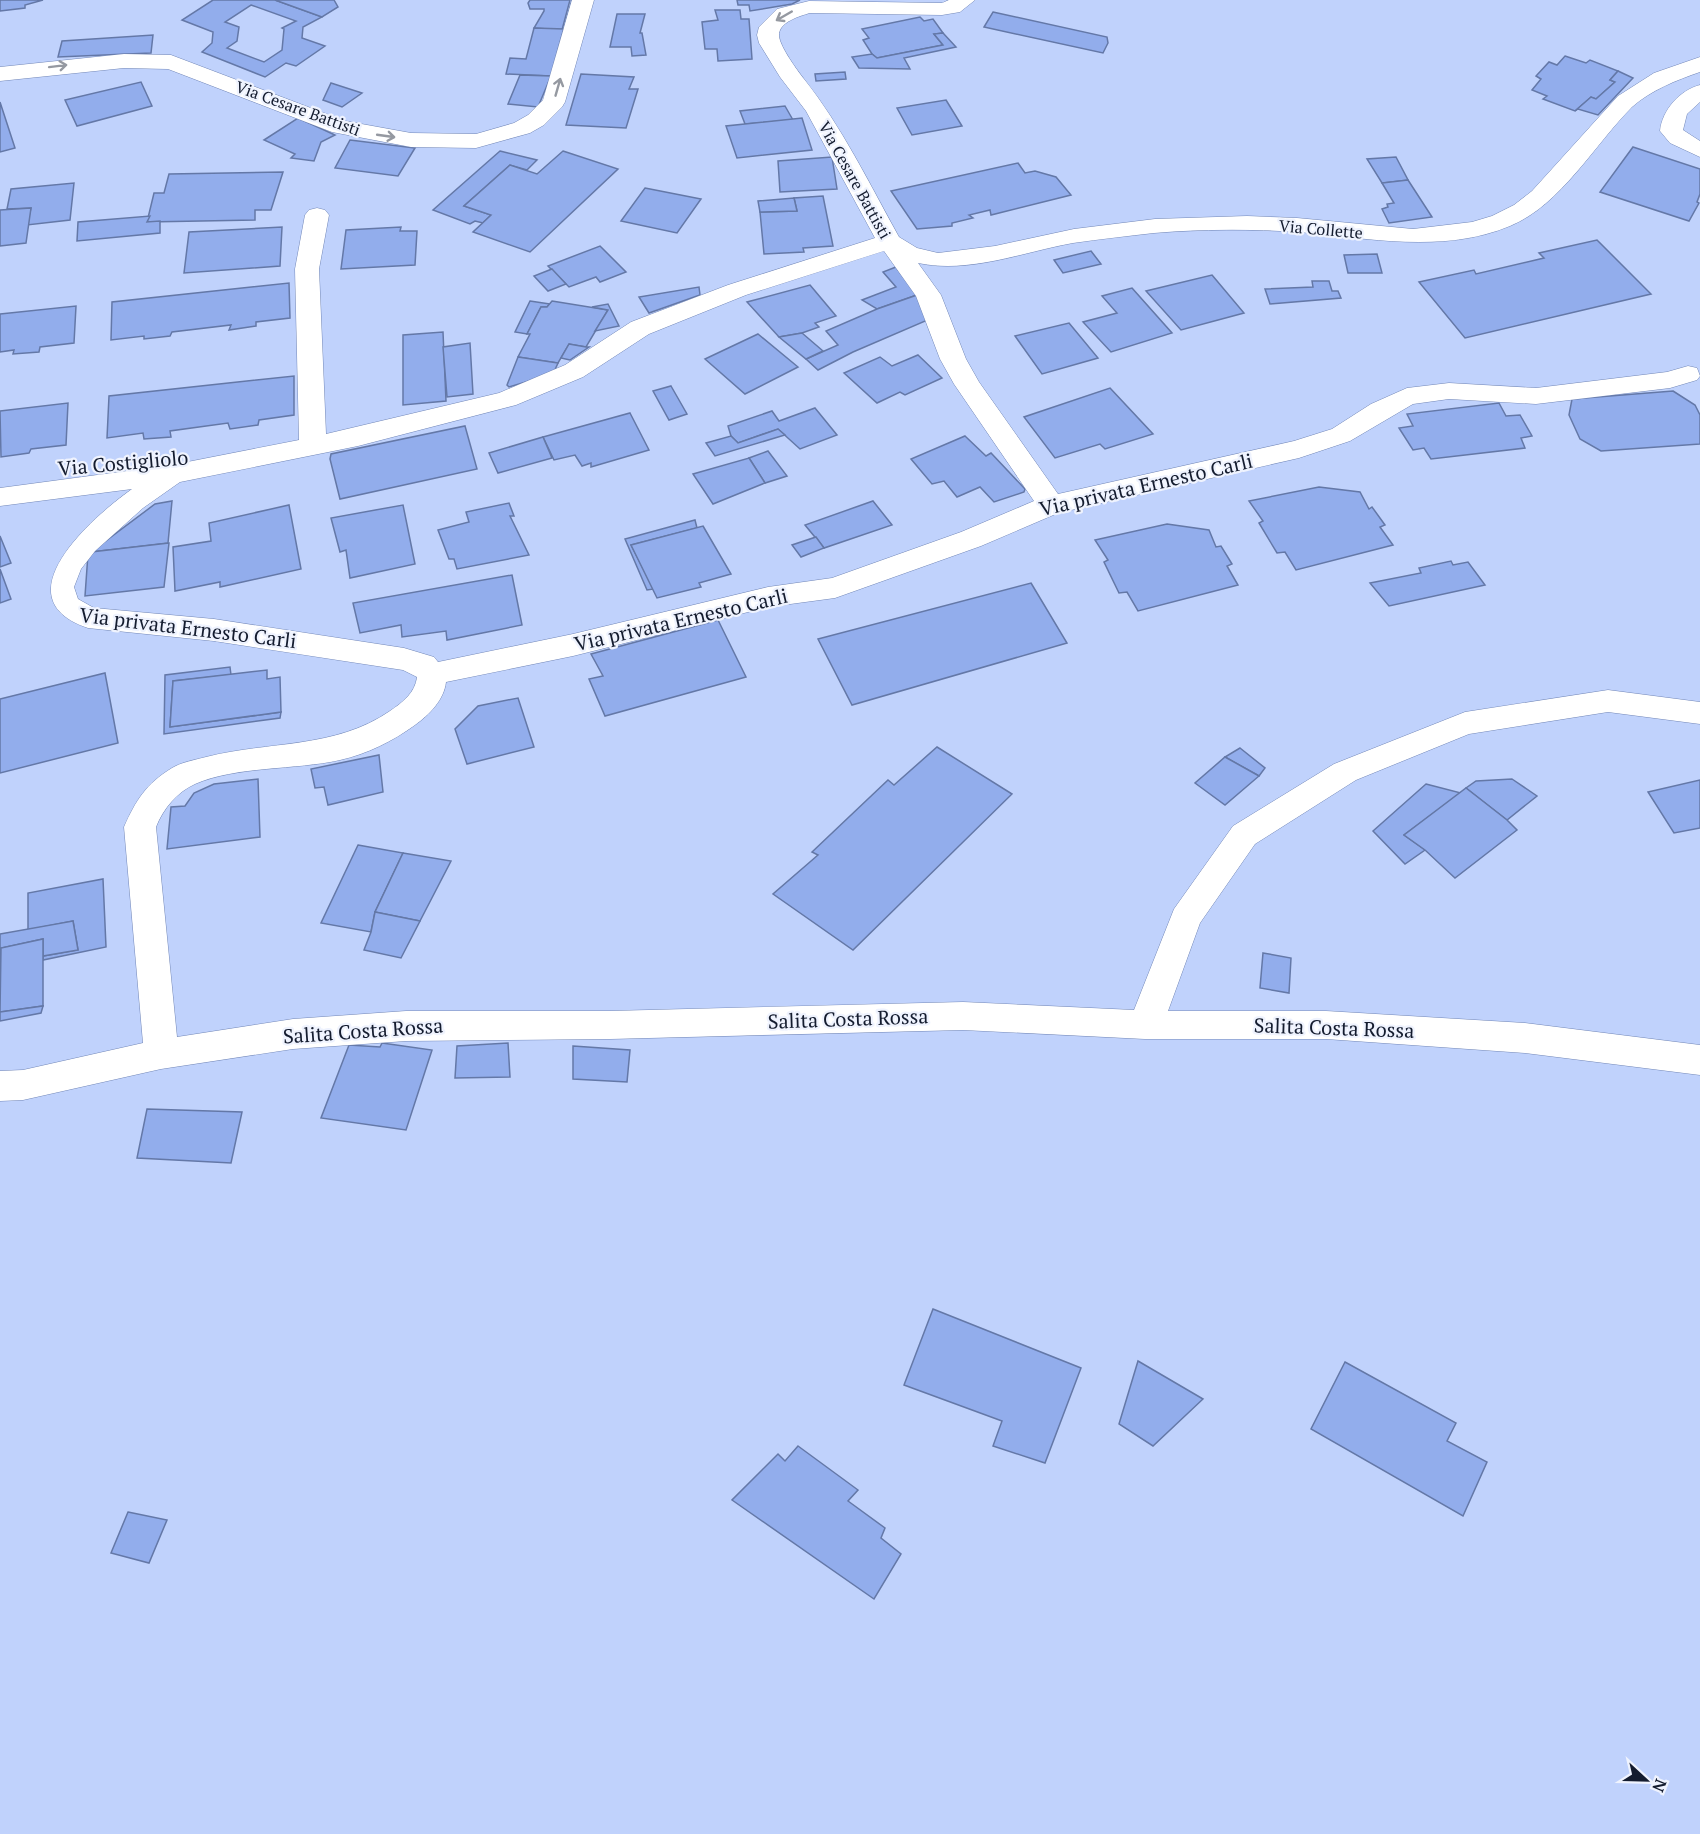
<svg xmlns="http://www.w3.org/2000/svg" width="1700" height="1834" viewBox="0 0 1700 1834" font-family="'PT Serif',serif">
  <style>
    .building { fill: #92adec; stroke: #6478a7; stroke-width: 1.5; fill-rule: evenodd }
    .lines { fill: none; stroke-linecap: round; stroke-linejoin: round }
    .minor-casing { stroke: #7287b7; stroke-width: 1 }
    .minor { fill: #fff; fill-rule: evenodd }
    .oneway { stroke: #9599a1 }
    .labels { text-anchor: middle; stroke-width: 4.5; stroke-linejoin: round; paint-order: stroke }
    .far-street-label { font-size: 16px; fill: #141c2f; stroke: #eff3fe }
    .street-label { font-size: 20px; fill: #141c2f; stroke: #eff3fe }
  </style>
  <rect width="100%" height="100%" fill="#c0d2fc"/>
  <!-- building -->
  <g class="building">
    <polygon points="0,0 43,0 25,5 25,8 0,11"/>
    <path d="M213,0H275L322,17L303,27L302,38L325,46L296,66L286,63L265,77L202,52L212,43L213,32L182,20ZM251,5L296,21L282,28L284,29L282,50L264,62L227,48L237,41L239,27L225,22Z"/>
    <polygon points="275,0 334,0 338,7 322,17"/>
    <polygon points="530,0 570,0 562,30 534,28 544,11 544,9 530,9 528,3"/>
    <polygon points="737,0 800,0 792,4 750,11 749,5 738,5"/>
    <polygon points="715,10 740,10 741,19 749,19 752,59 718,61 717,49 705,49 702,22 718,20"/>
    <polygon points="993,12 1107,37 1108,43 1103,53 984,27"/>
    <polygon points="617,14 645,14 640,33 642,33 646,55 632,56 631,47 610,47"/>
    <polygon points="920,17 924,21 933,19 943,33 934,34 943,45 877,58 872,54 863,40 869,38 862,29"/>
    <polygon points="534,28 564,29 551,76 506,74 510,58 526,59"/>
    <polygon points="943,33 956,47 904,58 910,69 859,68 852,57 872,54 877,58 943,45 934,34"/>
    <polygon points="153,35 151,53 58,57 62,41"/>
    <polygon points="1565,56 1586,63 1590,60 1618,71 1610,80 1615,82 1596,99 1591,97 1575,111 1543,99 1547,96 1532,90 1541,79 1536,76 1549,62 1557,65"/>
    <polygon points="1618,71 1633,78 1598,115 1578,109 1575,111 1591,97 1596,99 1615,82 1610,80"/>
    <polygon points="845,72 846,79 816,81 815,74"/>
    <polygon points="581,74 634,77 629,89 638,89 626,128 566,125"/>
    <polygon points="520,75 551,76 538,107 508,104"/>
    <polygon points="141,82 152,106 77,126 65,100"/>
    <polygon points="331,83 362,93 342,107 323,100"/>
    <polygon points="946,100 962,126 912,135 897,108"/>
    <polygon points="0,102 15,148 0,152"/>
    <polygon points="785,106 793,120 745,124 740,111"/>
    <polygon points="298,118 335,135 321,142 314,161 291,158 295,154 264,140"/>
    <polygon points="802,118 812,150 737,158 726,126"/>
    <polygon points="350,140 415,148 398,176 335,168"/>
    <polygon points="1633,147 1700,169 1700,194 1697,202 1699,203 1689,221 1600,192"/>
    <polygon points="500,151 537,160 527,170 510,165 464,206 491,215 483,223 475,221 470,224 433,210"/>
    <polygon points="563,151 618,169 530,252 473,232 491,215 464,206 510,165 537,174"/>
    <polygon points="832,157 837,189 780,192 778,161"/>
    <polygon points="1396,157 1408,180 1382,183 1367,159"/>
    <polygon points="1018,163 1025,173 1035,171 1056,177 1071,195 991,215 990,210 969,215 973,218 952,223 952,226 917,229 891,191"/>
    <polygon points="283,172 271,210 255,210 255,220 147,222 154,193 164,193 169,174"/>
    <polygon points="1408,180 1432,217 1389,223 1382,209 1388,207 1387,204 1394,203 1382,183"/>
    <polygon points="74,183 70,220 27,225 31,208 7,209 11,189"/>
    <polygon points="645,188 701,199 677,233 621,221"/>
    <polygon points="823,196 833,246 803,248 804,252 764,254 760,212 797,211 794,198"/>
    <polygon points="794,198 797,211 760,212 758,201"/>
    <polygon points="31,208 26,243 0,246 0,210"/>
    <polygon points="150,216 147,222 160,221 160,233 77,241 78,222"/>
    <polygon points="282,227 280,266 184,273 189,232"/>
    <polygon points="401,227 400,231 417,231 415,265 341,269 346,230"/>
    <polygon points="1597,240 1651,294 1465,338 1419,282 1474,270 1476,274 1544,258 1539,253"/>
    <polygon points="600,246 626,272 600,282 596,277 569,287 548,266"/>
    <polygon points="1091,251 1101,264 1063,273 1054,260"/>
    <polygon points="1377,254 1382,273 1348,273 1344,255"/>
    <polygon points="896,267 917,295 877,309 862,300 896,287 883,272"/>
    <polygon points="552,269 566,284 548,291 534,276"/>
    <polygon points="1212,275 1244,313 1181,330 1146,291"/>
    <polygon points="1312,281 1329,281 1332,291 1338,291 1341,298 1270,304 1265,289 1313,287"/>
    <polygon points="289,283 290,318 256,322 256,326 229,330 231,325 172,332 170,336 144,339 144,336 111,340 112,302"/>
    <polygon points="810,285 836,316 815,323 819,327 802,333 779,337 747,302"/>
    <polygon points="699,287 700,295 649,313 639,297"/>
    <polygon points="1132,288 1172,333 1111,352 1083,322 1117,313 1102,296"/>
    <polygon points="917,295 930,319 853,352 818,370 806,359 838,345 826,331 877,309"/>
    <polygon points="530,301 550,304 547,307 541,307 527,334 515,332"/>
    <polygon points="552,301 608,310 586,347 569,344 558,363 518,357 530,334 527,334 541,307 547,307"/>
    <polygon points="608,304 619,326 595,331 608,310 592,307"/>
    <polygon points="76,306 74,343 40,347 39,352 13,354 14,350 0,352 0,314"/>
    <polygon points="1069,323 1098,358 1042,374 1015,336"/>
    <polygon points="443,332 446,401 403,405 403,335"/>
    <polygon points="802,333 823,351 806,359 779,337"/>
    <polygon points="758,334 798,367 745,394 705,359"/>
    <polygon points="470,343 473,394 447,397 443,347"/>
    <polygon points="569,344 586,347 589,347 570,360 561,358"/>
    <polygon points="918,355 942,378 905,395 900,392 877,403 844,373 880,357 892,366"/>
    <polygon points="518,357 558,363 553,374 509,387 507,385"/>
    <polygon points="294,376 294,415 259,420 258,425 230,429 228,423 170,431 171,437 144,439 143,433 107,438 109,396"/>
    <polygon points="671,386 687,414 669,420 653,391"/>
    <polygon points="1110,388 1153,434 1105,449 1100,444 1055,458 1024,417"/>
    <polygon points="1673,391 1695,405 1700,415 1700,444 1601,451 1580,439 1569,415 1572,399"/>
    <polygon points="68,403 66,445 31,449 29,453 1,457 0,411"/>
    <polygon points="1499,403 1506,416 1520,415 1532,436 1521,438 1525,448 1431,459 1424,448 1413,450 1399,428 1413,426 1407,414"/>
    <polygon points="815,408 837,435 800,449 778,429 738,443 731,436 728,426 772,411 779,421"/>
    <polygon points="630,413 649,450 591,467 591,463 582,466 575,455 554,460 543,437"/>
    <polygon points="465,426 477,469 340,499 330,459 331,454"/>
    <polygon points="778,429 785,435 715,456 706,443 731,436 738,443"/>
    <polygon points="965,436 986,456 991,453 1025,489 1024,492 994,502 980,487 957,497 944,481 932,484 911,459"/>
    <polygon points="543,437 552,458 498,473 489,453"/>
    <polygon points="768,451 787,476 765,483 749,458"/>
    <polygon points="749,458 765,483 713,504 693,474"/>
    <polygon points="1319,487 1360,492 1369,509 1372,507 1385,525 1380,527 1393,545 1296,570 1285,552 1277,553 1259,523 1263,521 1249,501"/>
    <polygon points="172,501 168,543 91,552 155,504"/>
    <polygon points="873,501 892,525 824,548 805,525"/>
    <polygon points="509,503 514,516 510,516 529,555 457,569 454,559 449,559 438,530 469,522 466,512"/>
    <polygon points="289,505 301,569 220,587 220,582 175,591 173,547 211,541 209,523"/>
    <polygon points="403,505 415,564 350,578 346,550 340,552 331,518"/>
    <polygon points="695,520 697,528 631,545 654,589 647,590 625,539"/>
    <polygon points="1167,524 1209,530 1216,547 1221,546 1232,564 1227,566 1238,585 1138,611 1127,592 1119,593 1104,562 1108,560 1095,540"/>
    <polygon points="703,526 731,574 699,583 701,587 657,598 631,545"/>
    <polygon points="0,536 11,563 0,567"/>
    <polygon points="816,537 824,548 801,557 792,545"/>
    <polygon points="169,543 164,587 85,596 88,554 91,552"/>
    <polygon points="1451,561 1453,565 1468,562 1485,585 1389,606 1370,583 1421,573 1419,568"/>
    <polygon points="0,569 11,599 0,603"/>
    <polygon points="512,575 522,625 447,640 446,631 402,637 401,625 360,633 353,603"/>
    <polygon points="1031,583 1067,643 852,705 818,639"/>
    <polygon points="718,620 746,677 605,716 589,679 603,676 591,654"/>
    <polygon points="230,667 231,675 173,681 170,727 281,712 280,718 164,734 165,675"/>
    <polygon points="267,670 267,679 280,677 281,712 170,727 173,681"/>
    <polygon points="105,673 118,743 0,773 0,699"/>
    <polygon points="518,698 534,747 467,764 455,729 478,706"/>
    <polygon points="937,747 1012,794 853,950 773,894 818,855 812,852 888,780 894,785"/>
    <polygon points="1240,748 1265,768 1259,776 1225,757"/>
    <polygon points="379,755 383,792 328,805 324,787 315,788 311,769"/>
    <polygon points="1225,757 1259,776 1225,805 1195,783"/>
    <polygon points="258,779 260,837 167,849 171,807 185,806 194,793 214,784"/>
    <polygon points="1512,779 1537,796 1507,820 1466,788 1476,781"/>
    <polygon points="1700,780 1700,828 1674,833 1648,792"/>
    <polygon points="1426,784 1461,793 1404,835 1425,850 1405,864 1373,831"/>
    <polygon points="1466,788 1507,820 1517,830 1455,878 1425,850 1404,835"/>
    <polygon points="358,845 403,853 375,912 371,932 321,923"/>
    <polygon points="403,853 451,861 420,921 375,912"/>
    <polygon points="103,879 106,947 43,960 43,956 78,950 73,921 28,930 28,893"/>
    <polygon points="375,912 420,921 401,958 364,950 371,932"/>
    <polygon points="73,921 78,950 43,956 43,939 1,948 0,965 0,934"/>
    <polygon points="43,939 43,1006 0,1012 1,948"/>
    <polygon points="1263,953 1291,958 1289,993 1260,988"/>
    <polygon points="43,1006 41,1013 0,1021 0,1012"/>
    <polygon points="382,1043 432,1050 406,1130 321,1118 349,1045 380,1047"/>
    <polygon points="508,1043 510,1077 455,1078 457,1046"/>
    <polygon points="573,1046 630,1050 627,1082 573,1079"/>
    <polygon points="147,1109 242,1112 231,1163 137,1158"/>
    <polygon points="933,1309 1081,1368 1045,1463 993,1446 1002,1421 904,1385"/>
    <polygon points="1138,1361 1203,1399 1153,1446 1119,1424"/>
    <polygon points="1345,1362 1456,1423 1447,1441 1487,1462 1463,1516 1311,1429"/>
    <polygon points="798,1446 858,1490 848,1501 885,1528 881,1538 901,1554 874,1599 732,1500 778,1454 785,1461"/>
    <polygon points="128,1512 167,1520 149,1563 111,1553"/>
  </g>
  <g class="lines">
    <defs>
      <g id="minor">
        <polygon points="572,0 594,0 565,102 562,107 544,125 530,133 476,148 411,147 332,132 168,69 124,68 0,81 0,67 124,54 171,55 345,121 411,133 476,134 514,123 528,115 543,100"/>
        <path d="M949,0H975L960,12L942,15L810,13C800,16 778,22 779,36C780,47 797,70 804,79C842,127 869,183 899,237L917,248L938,253L995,246L1074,229L1155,219L1247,216L1297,218L1413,229L1472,222L1492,216L1514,205L1532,191L1618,96L1654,73L1700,57V72C1677,80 1651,90 1632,107C1594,145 1561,205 1510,226C1443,254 1368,238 1299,232C1252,229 1202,229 1154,233C1128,236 1100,239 1073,243C1023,252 969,274 918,263L941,295L966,359L979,382L1058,494L1294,441L1332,429L1371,404L1407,388L1449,383L1536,388L1667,372L1688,366L1697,368L1700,376L1697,380L1670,388L1536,404L1449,399L1413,404L1350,441L1299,458L1058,513L981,546L835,598L768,607L573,656L446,682C444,700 429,715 415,725C393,741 367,754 340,760C296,770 236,766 195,784C177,792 163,809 156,827L177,1037L293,1019L406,1011H610L963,1002L1134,1010L1174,909L1233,826L1334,764L1465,712L1608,690L1700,702V724L1608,712L1469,734L1356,780L1255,844L1200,923L1168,1011H1326L1525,1023L1700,1045V1075L1525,1053L1326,1039H1145L963,1030L610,1039L406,1041L293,1049L161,1069L23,1100L0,1101V1071L23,1070L143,1043L124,827C136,800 146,784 172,768C182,762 195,760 206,757C269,741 335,749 390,711C403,702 415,693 417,677L403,670L214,641L88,628C0,599 91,518 132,489L0,506V488L172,465L299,440L295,269L305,215L309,210L317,208L325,210L329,215L319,269L326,434L499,393L565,365L631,322L728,285L875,238L806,111L780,77L759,43L757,35L759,27L777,9L809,1L942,3ZM884,251L916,296L940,359L954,384L1034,501L961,532L832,578L768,587L573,634L438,662L434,657L404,648L214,619L94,608L78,599L74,587L81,569L95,551L143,508L180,482L358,446L516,405L583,377L649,334L746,295Z"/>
        <path d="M1700,85V102L1687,114L1683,130L1700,141V157L1670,143L1660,131C1662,110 1680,90 1700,85Z"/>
      </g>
    </defs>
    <!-- minor casing -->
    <use href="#minor" class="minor-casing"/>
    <!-- minor -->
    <use href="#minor" class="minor"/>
  </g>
  <!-- one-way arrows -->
  <defs><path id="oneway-shaft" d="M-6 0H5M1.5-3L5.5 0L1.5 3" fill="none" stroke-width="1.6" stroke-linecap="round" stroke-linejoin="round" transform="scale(1.5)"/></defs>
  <g class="oneway">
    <use href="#oneway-shaft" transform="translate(784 16) rotate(150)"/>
    <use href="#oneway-shaft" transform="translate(58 66) rotate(-7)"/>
    <use href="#oneway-shaft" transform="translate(558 87) rotate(-74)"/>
    <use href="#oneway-shaft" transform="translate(386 136) rotate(8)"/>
  </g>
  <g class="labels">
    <!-- far-street labels -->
    <g class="far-street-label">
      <text transform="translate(298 108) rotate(20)" y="6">Via Cesare Battisti</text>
      <text transform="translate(855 180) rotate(61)" y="6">Via Cesare Battisti</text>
      <text transform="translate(1321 229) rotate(5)" y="6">Via Collette</text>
    </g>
    <!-- street labels -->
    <g class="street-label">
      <text transform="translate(123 463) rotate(-5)" y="7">Via Costigliolo</text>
      <text transform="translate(1146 485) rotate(-13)" y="7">Via privata Ernesto Carli</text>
      <text transform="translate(681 620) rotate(-13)" y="7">Via privata Ernesto Carli</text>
      <text transform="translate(188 628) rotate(7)" y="7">Via privata Ernesto Carli</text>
      <text transform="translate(848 1019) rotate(-2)" y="7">Salita Costa Rossa</text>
      <text transform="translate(1334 1028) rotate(2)" y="7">Salita Costa Rossa</text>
      <text transform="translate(363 1031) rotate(-4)" y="7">Salita Costa Rossa</text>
    </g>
  </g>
  <!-- north arrow -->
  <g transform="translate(1646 1780) rotate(112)" stroke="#eff3fe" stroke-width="4.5" paint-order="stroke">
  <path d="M0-4.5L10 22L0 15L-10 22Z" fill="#141c2f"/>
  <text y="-9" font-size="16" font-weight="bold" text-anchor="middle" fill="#141c2f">N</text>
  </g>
</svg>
